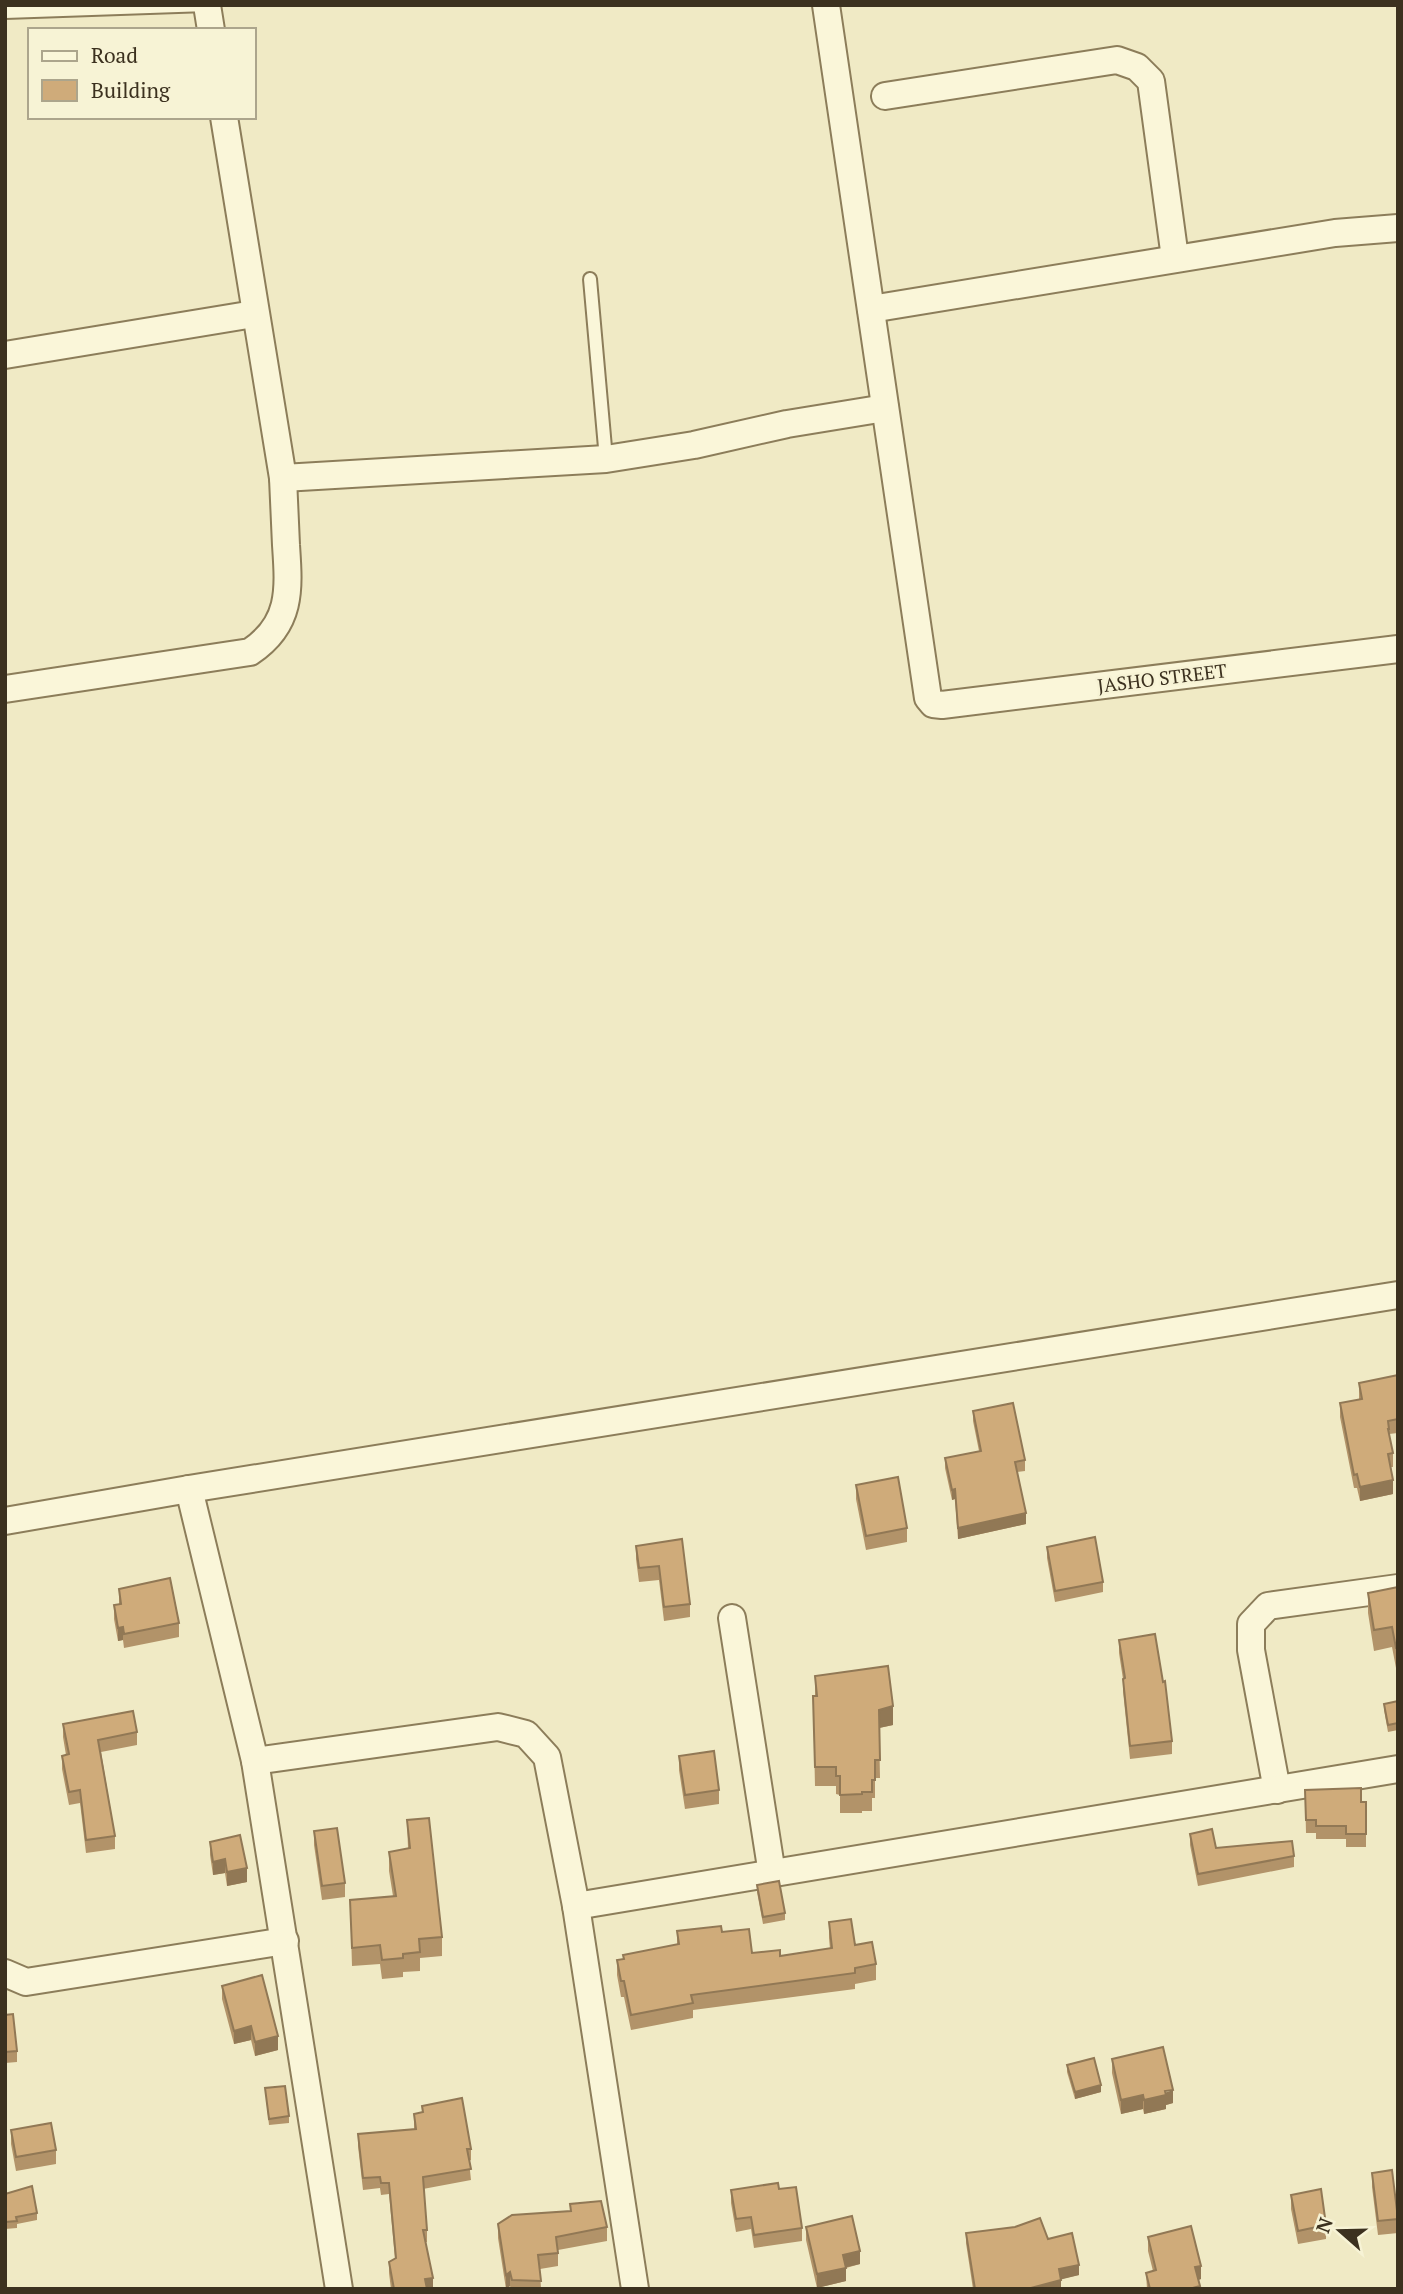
<svg xmlns="http://www.w3.org/2000/svg" width="1403" height="2294" viewBox="0 0 1403 2294" font-family="'PT Serif',serif">
  <style>
    .lines { fill: none; stroke-linecap: round; stroke-linejoin: round }
    .service-casing { stroke: #8c7d5a; stroke-width: 16 }
    .minor-casing { stroke: #8c7d5a; stroke-width: 30 }
    .service { stroke: #faf6d9; stroke-width: 12 }
    .minor { stroke: #faf6d9; stroke-width: 26 }
    .wall { fill: #b29369 }
    .shaded-wall { fill: #917855 }
    .building { fill: #cfab7a; stroke: #917855; stroke-width: 2 }
    .labels { text-anchor: middle; stroke-width: 5; stroke-linejoin: round; paint-order: stroke }
    .street-label { font-size: 19px; fill: #3c311f; stroke: #f7f3d5 }
  </style>
  <rect width="100%" height="100%" fill="#f0eac5"/>
  <g class="lines">
    <defs>
      <g id="service">
        <polyline points="5,12 207,5"/>
        <polyline points="590,279 606,459"/>
      </g>
      <g id="minor">
        <polyline points="207,5 211,30"/>
        <polyline points="826,5 928,698 933,704 942,705 1398,649"/>
        <polyline points="885,96 1117,60 1137,67 1151,81 1175,258"/>
        <polyline points="224,117 283,478 606,459 694,445 787,424 885,408"/>
        <polyline points="871,309 1335,233 1398,228"/>
        <polyline points="5,355 254,314"/>
        <path d="M5,689L250,652C292,624 289,589 286,545C285,522 284,500 283,478"/>
        <polyline points="189,1489 255,1761 339,2289"/>
        <polyline points="5,1521 189,1489 1398,1295"/>
        <polyline points="732,1618 772,1874"/>
        <polyline points="255,1761 498,1727 526,1734 547,1757 576,1906 635,2289"/>
        <polyline points="1277,1790 1251,1650 1251,1624 1268,1606 1398,1588"/>
        <polyline points="576,1906 1398,1769"/>
        <polyline points="5,1973 26,1982 285,1941"/>
      </g>
    </defs>
    <!-- service casing -->
    <use href="#service" class="service-casing"/>
    <!-- minor casing -->
    <use href="#minor" class="minor-casing"/>
    <!-- service -->
    <use href="#service" class="service"/>
    <!-- minor -->
    <use href="#minor" class="minor"/>
  </g>
  <!-- wall -->
  <g class="wall">
    <polygon points="1398,1375 1398,1433 1389,1434 1393,1453 1393,1467 1391,1467 1393,1494 1360,1501 1357,1488 1354,1488 1340,1417 1340,1403 1359,1400 1359,1383"/>
    <polygon points="973,1411 1025,1460 1025,1471 1017,1472 1026,1524 958,1539 955,1499 952,1500 945,1468 945,1458 979,1451 973,1421"/>
    <polygon points="856,1485 907,1528 907,1542 866,1550 856,1499"/>
    <polygon points="682,1539 690,1604 690,1617 664,1621 659,1580 639,1582 636,1559 636,1546"/>
    <polygon points="1047,1547 1103,1582 1103,1592 1055,1602 1047,1558"/>
    <polygon points="1398,1587 1398,1668 1396,1668 1392,1647 1374,1651 1368,1613 1368,1593"/>
    <polygon points="119,1589 179,1623 179,1637 124,1648 123,1640 118,1641 114,1619 114,1605 119,1604"/>
    <polygon points="1119,1640 1172,1741 1172,1754 1130,1759 1123,1691 1123,1679 1119,1653"/>
    <polygon points="815,1676 893,1725 879,1728 880,1778 875,1778 875,1798 872,1798 872,1811 862,1811 862,1813 840,1813 840,1795 836,1794 836,1786 815,1786 813,1696 815,1696"/>
    <polygon points="1398,1701 1398,1730 1388,1732 1384,1710 1384,1704"/>
    <polygon points="63,1724 137,1732 137,1745 101,1752 115,1836 115,1849 86,1853 80,1803 69,1805 62,1769 62,1756 66,1755 63,1737"/>
    <polygon points="679,1756 719,1790 719,1804 685,1809 679,1770"/>
    <polygon points="1305,1790 1361,1802 1366,1802 1366,1847 1346,1847 1346,1839 1316,1839 1316,1833 1306,1833"/>
    <polygon points="407,1820 442,1937 442,1956 420,1958 420,1971 403,1972 403,1977 382,1979 380,1964 352,1966 350,1900 393,1896 389,1871 389,1852 408,1848"/>
    <polygon points="314,1831 345,1883 345,1897 322,1900 314,1845"/>
    <polygon points="1190,1834 1216,1848 1294,1856 1294,1867 1198,1886 1190,1845"/>
    <polygon points="210,1842 247,1882 227,1886 225,1873 213,1875 210,1855"/>
    <polygon points="757,1885 785,1913 785,1920 763,1924 757,1892"/>
    <polygon points="829,1922 876,1964 876,1980 855,1984 855,1989 693,2010 693,2018 631,2030 624,1997 621,1997 617,1975 617,1960 623,1959 623,1955 677,1945 677,1931 722,1932 752,1953 780,1956 830,1949 829,1938"/>
    <polygon points="222,1986 278,2050 255,2056 251,2040 234,2044 222,1999"/>
    <polygon points="5,2015 17,2051 17,2062 5,2063"/>
    <polygon points="1112,2059 1173,2103 1166,2105 1166,2109 1144,2114 1143,2109 1121,2114 1112,2073"/>
    <polygon points="1067,2065 1101,2092 1075,2099 1067,2072"/>
    <polygon points="265,2088 289,2116 289,2123 269,2125"/>
    <polygon points="422,2106 471,2149 471,2160 469,2161 471,2180 423,2189 427,2230 427,2242 425,2242 433,2289 391,2289 389,2273 389,2262 395,2259 389,2194 381,2195 380,2188 363,2190 358,2146 358,2134 414,2129 414,2114 422,2112"/>
    <polygon points="11,2130 56,2150 56,2164 16,2171 11,2144"/>
    <polygon points="1372,2173 1398,2213 1398,2233 1378,2235 1372,2187"/>
    <polygon points="779,2189 802,2228 802,2241 754,2248 751,2229 736,2232 731,2203 731,2190"/>
    <polygon points="5,2194 37,2213 37,2220 17,2224 17,2228 5,2229"/>
    <polygon points="1291,2195 1326,2225 1326,2239 1298,2244 1291,2209"/>
    <polygon points="570,2204 607,2227 607,2241 558,2250 558,2266 540,2269 541,2289 511,2289 510,2286 506,2289 498,2238 498,2224 570,2212"/>
    <polygon points="806,2227 860,2264 846,2268 846,2281 817,2288 806,2240"/>
    <polygon points="966,2233 1079,2275 1061,2279 1061,2289 973,2289 966,2243"/>
    <polygon points="1148,2237 1201,2279 1198,2280 1200,2289 1147,2289 1146,2273 1153,2271 1148,2251"/>
  </g>
  <!-- shaded-wall -->
  <g class="shaded-wall">
    <polygon points="1393,1480 1393,1494 1360,1501 1360,1487"/>
    <polygon points="955,1489 955,1499 952,1500 952,1490"/>
    <polygon points="1026,1513 1026,1524 958,1539 958,1528"/>
    <polygon points="123,1627 123,1640 118,1641 118,1628"/>
    <polygon points="893,1706 893,1725 879,1728 879,1710"/>
    <polygon points="225,1859 225,1873 213,1875 213,1862"/>
    <polygon points="247,1868 247,1882 227,1886 227,1872"/>
    <polygon points="251,2026 251,2040 234,2044 234,2031"/>
    <polygon points="278,2036 278,2050 255,2056 255,2042"/>
    <polygon points="1101,2085 1101,2092 1075,2099 1075,2092"/>
    <polygon points="1173,2090 1173,2103 1166,2105 1166,2109 1144,2114 1144,2100"/>
    <polygon points="1143,2095 1143,2109 1121,2114 1121,2100"/>
    <polygon points="860,2251 860,2264 843,2268 843,2255"/>
    <polygon points="1079,2265 1079,2275 1059,2280 1059,2269"/>
    <polygon points="1201,2266 1201,2279 1195,2281 1195,2267"/>
    <polygon points="846,2268 846,2281 817,2288 817,2274"/>
    <polygon points="510,2272 510,2286 506,2289 506,2275"/>
    <polygon points="433,2278 433,2289 425,2289 425,2279"/>
    <polygon points="1061,2280 1061,2289 1027,2289"/>
  </g>
  <!-- building -->
  <g class="building">
    <polygon points="1398,1375 1398,1419 1388,1421 1389,1429 1388,1429 1393,1453 1388,1454 1393,1480 1360,1487 1357,1474 1354,1475 1340,1403 1362,1399 1359,1383"/>
    <polygon points="1013,1403 1025,1460 1015,1462 1026,1513 958,1528 955,1489 952,1490 945,1458 981,1451 973,1411"/>
    <polygon points="898,1477 907,1528 866,1536 856,1485"/>
    <polygon points="1095,1537 1103,1582 1055,1591 1047,1547"/>
    <polygon points="682,1539 690,1604 664,1607 659,1566 639,1568 636,1546"/>
    <polygon points="170,1578 179,1623 124,1634 123,1627 118,1628 114,1605 121,1604 119,1589"/>
    <polygon points="1398,1587 1398,1648 1396,1648 1392,1627 1374,1630 1368,1593"/>
    <polygon points="1155,1634 1163,1682 1165,1681 1172,1741 1130,1746 1123,1679 1125,1678 1119,1640"/>
    <polygon points="888,1666 893,1706 879,1710 880,1760 875,1760 875,1780 872,1780 872,1792 862,1792 862,1794 840,1795 840,1776 836,1776 836,1767 815,1767 813,1696 817,1696 815,1676"/>
    <polygon points="1398,1701 1398,1723 1388,1725 1384,1704"/>
    <polygon points="133,1711 137,1732 98,1740 115,1836 86,1840 80,1790 69,1792 62,1756 69,1754 63,1724"/>
    <polygon points="714,1751 719,1790 685,1795 679,1756"/>
    <polygon points="1361,1788 1361,1802 1366,1802 1366,1834 1346,1834 1346,1826 1316,1826 1316,1820 1306,1820 1305,1790"/>
    <polygon points="429,1818 442,1937 419,1939 420,1952 403,1954 403,1958 382,1960 380,1945 352,1948 350,1900 396,1896 389,1852 410,1848 407,1820"/>
    <polygon points="337,1828 345,1883 322,1886 314,1831"/>
    <polygon points="1212,1829 1216,1848 1292,1841 1294,1856 1198,1874 1190,1834"/>
    <polygon points="240,1835 247,1868 227,1872 225,1859 213,1862 210,1842"/>
    <polygon points="779,1881 785,1913 763,1917 757,1885"/>
    <polygon points="851,1919 855,1945 872,1942 876,1964 855,1968 855,1973 691,1995 693,2003 631,2015 624,1981 621,1981 617,1960 624,1959 623,1955 679,1944 677,1931 721,1926 722,1932 749,1929 752,1953 780,1950 780,1956 832,1948 829,1922"/>
    <polygon points="262,1975 278,2036 255,2042 251,2026 234,2031 222,1986"/>
    <polygon points="13,2014 17,2051 5,2052 5,2015"/>
    <polygon points="1163,2047 1173,2090 1165,2091 1166,2095 1144,2100 1143,2095 1121,2100 1112,2059"/>
    <polygon points="1094,2058 1101,2085 1075,2092 1067,2065"/>
    <polygon points="285,2086 289,2116 269,2119 265,2088"/>
    <polygon points="462,2098 471,2149 467,2149 471,2169 423,2177 427,2230 423,2230 433,2278 425,2279 427,2289 394,2289 389,2262 396,2258 389,2183 381,2183 380,2177 363,2178 358,2134 416,2129 414,2114 423,2112 422,2106"/>
    <polygon points="51,2123 56,2150 16,2157 11,2130"/>
    <polygon points="1392,2170 1398,2219 1378,2221 1372,2173"/>
    <polygon points="778,2183 779,2189 796,2187 802,2228 754,2235 751,2217 736,2219 731,2190"/>
    <polygon points="32,2186 37,2213 16,2217 17,2221 5,2222 5,2194"/>
    <polygon points="1321,2189 1326,2225 1298,2231 1291,2195"/>
    <polygon points="601,2201 607,2227 556,2237 558,2253 538,2255 541,2281 512,2280 510,2272 506,2275 498,2224 512,2215 571,2211 570,2204"/>
    <polygon points="852,2216 860,2251 843,2255 846,2268 817,2274 806,2227"/>
    <polygon points="1040,2218 1048,2239 1072,2233 1079,2265 1059,2269 1061,2280 1027,2289 975,2289 966,2233 1015,2227"/>
    <polygon points="1191,2226 1201,2266 1195,2267 1200,2286 1189,2289 1150,2289 1146,2273 1156,2270 1148,2237"/>
  </g>
  <g class="labels">
    <!-- street labels -->
    <g class="street-label">
      <text transform="translate(1162 678) rotate(-7)" y="7">JASHO STREET</text>
    </g>
  </g>
  <!-- border -->
  <rect width="1403" height="2294" fill="none" stroke="#3c311f" stroke-width="14"/>
  <!-- legend -->
  <rect x="28" y="28" width="228" height="91" fill="#f7f3d5" stroke="#aca58c" stroke-width="2"/>
  <rect x="42" y="51" width="35" height="10" fill="#faf6d9" stroke="#aca58c" stroke-width="2"/>
  <text x="91" y="63" font-size="21" fill="#3c311f">Road</text>
  <rect x="42" y="80" width="35" height="21" fill="#cfab7a" stroke="#aca58c" stroke-width="2"/>
  <text x="91" y="98" font-size="21" fill="#3c311f">Building</text>
  <!-- north arrow -->
  <g transform="translate(1340 2231) rotate(290)" stroke="#f7f3d5" stroke-width="5" paint-order="stroke">
  <path d="M0-5L12 26L0 18L-12 26Z" fill="#3c311f"/>
  <text y="-10" font-size="19" font-weight="bold" text-anchor="middle" fill="#3c311f">N</text>
  </g>
</svg>
